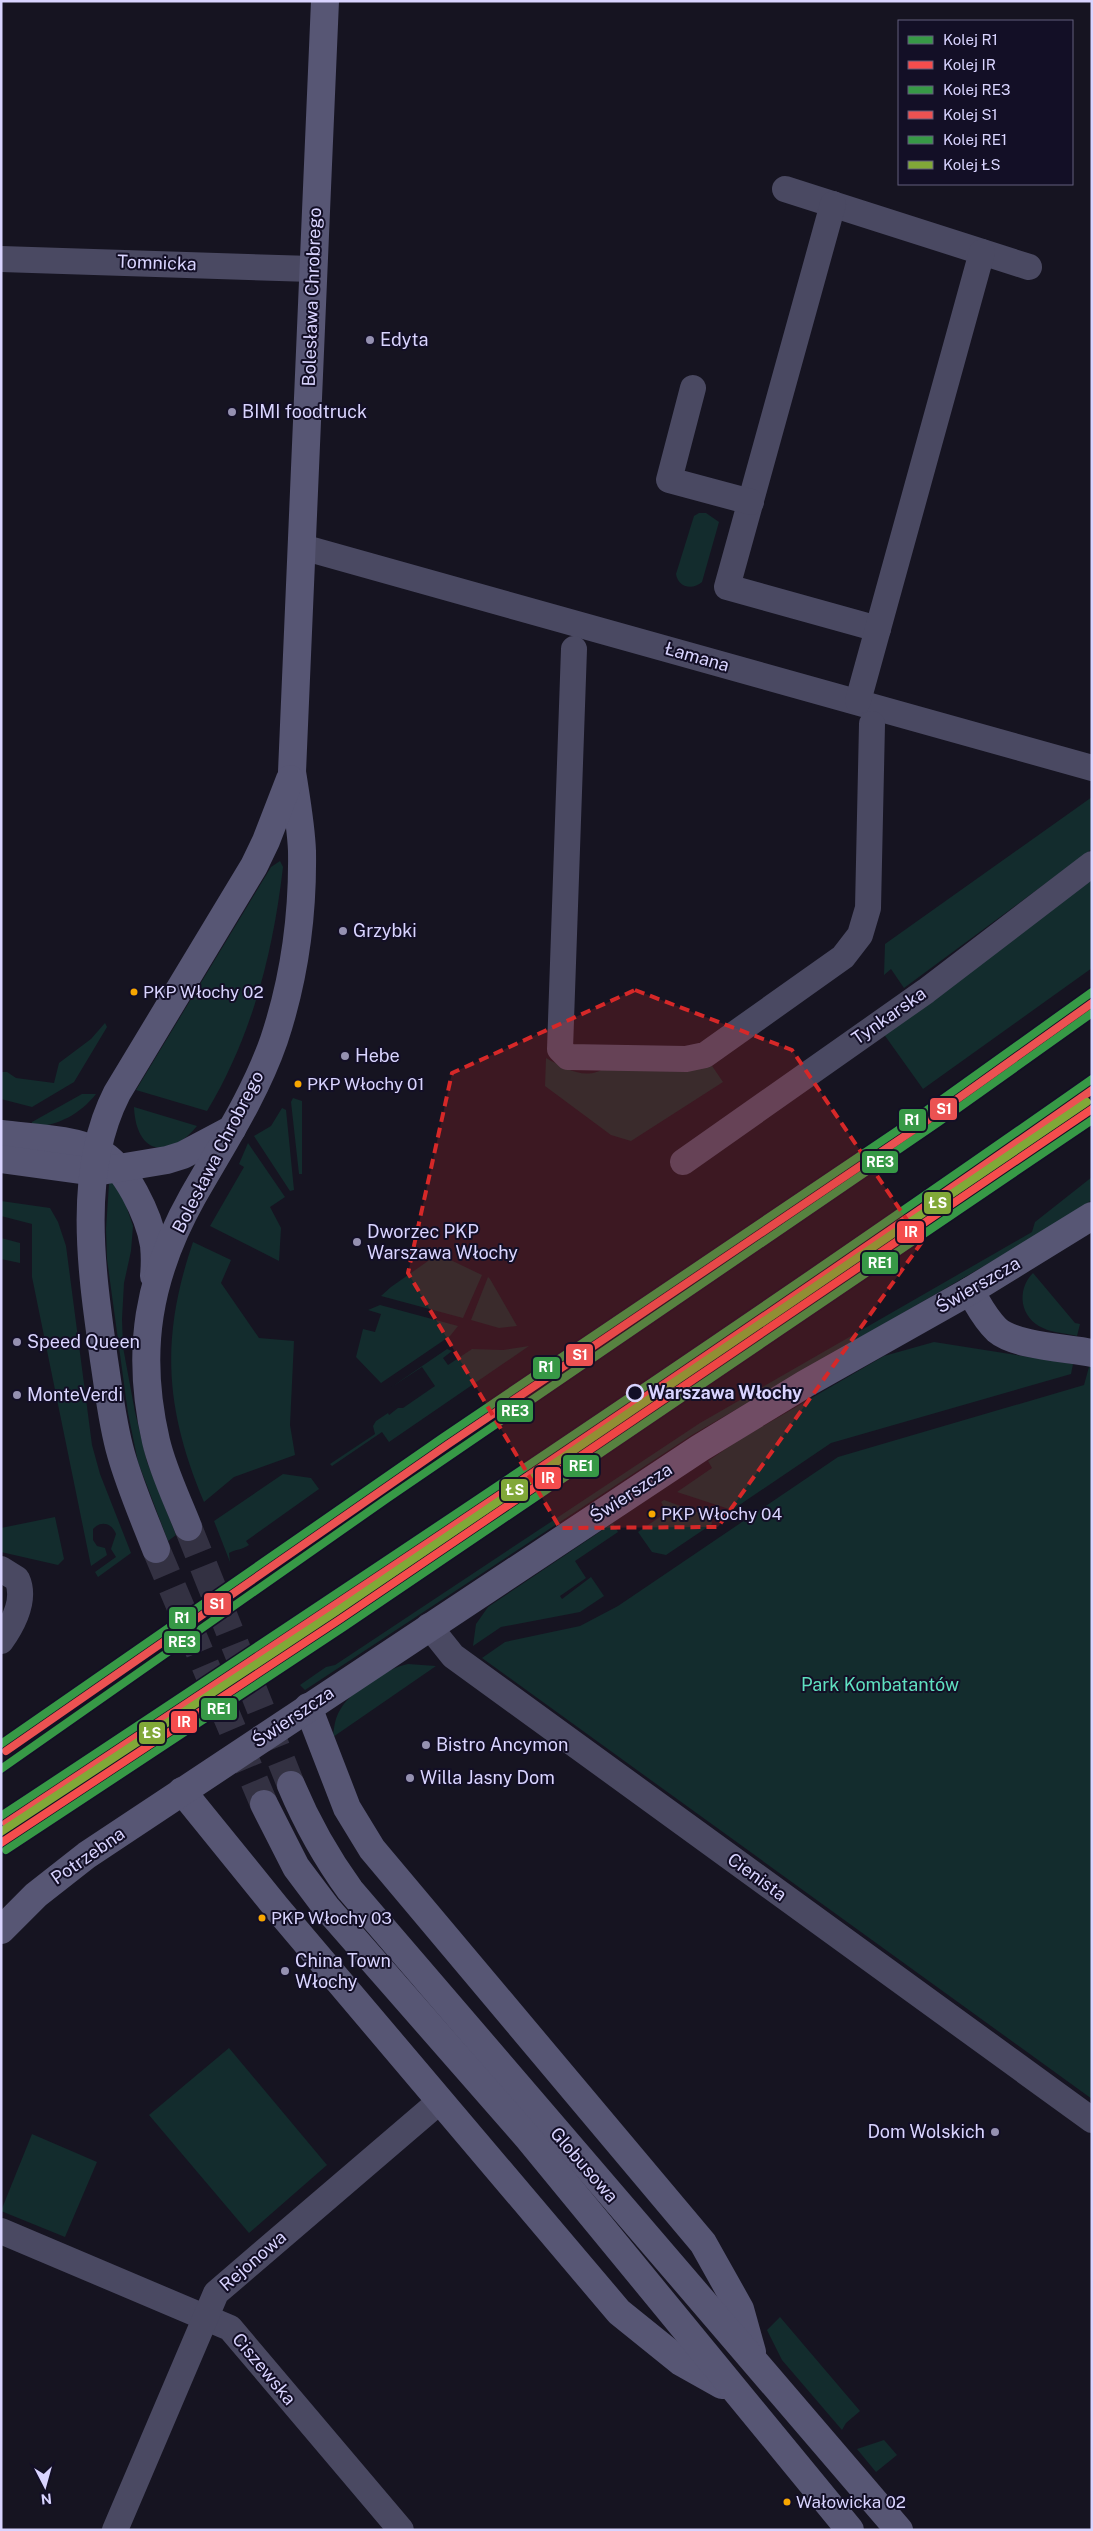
<svg xmlns="http://www.w3.org/2000/svg" width="1093" height="2531" viewBox="0 0 1093 2531" font-family="'Public Sans',sans-serif">
  <style>
    .green { fill: #132c2d }
    .lines { fill: none; stroke-linecap: round; stroke-linejoin: round }
    .secondary-tunnel { stroke: #333142; stroke-width: 28; stroke-dasharray: 28 14; stroke-linecap: butt }
    .street { stroke: #4a4962; stroke-width: 26 }
    .secondary { stroke: #575674; stroke-width: 28 }
    .rail-1-casing { stroke: #130f26; stroke-width: 11 }
    .rail-2-casing { stroke: #130f26; stroke-width: 11 }
    .rail-3-casing { stroke: #130f26; stroke-width: 11 }
    .rail-4-casing { stroke: #130f26; stroke-width: 11 }
    .rail-5-casing { stroke: #130f26; stroke-width: 11 }
    .rail-6-casing { stroke: #130f26; stroke-width: 11 }
    .rail-1 { stroke: #379946; stroke-width: 8 }
    .rail-2 { stroke: #f54d4d; stroke-width: 8 }
    .rail-3 { stroke: #379946; stroke-width: 8 }
    .rail-4 { stroke: #eb5252; stroke-width: 8 }
    .rail-5 { stroke: #379946; stroke-width: 8 }
    .rail-6 { stroke: #81a838; stroke-width: 8 }
    .marked { fill: #d62828; fill-opacity: 0.2; stroke: #d62828; stroke-width: 4; stroke-dasharray: 10 6; stroke-linejoin: round }
    .poi-dot { fill: #9591b1; stroke: #130f26; stroke-width: 2 }
    .bus-dot { fill: #f7a600; stroke: #130f26; stroke-width: 2 }
    .stop-dot { fill: #130f26; stroke: #d9d4ff; stroke-width: 2.5 }
    .labels { text-anchor: middle; stroke-width: 4; stroke-linejoin: round; paint-order: stroke }
    .bus-label { font-size: 17px; fill: #d9d4ff; stroke: #130f26; text-anchor: start }
    .street-label { font-size: 18px; fill: #d9d4ff; stroke: #130f26 }
    .poi-label { font-size: 18px; fill: #d9d4ff; stroke: #130f26; text-anchor: start }
    .stop-label { font-size: 18px; font-weight: bold; fill: #d9d4ff; stroke: #130f26; text-anchor: start }
    .park-label { font-size: 18px; fill: #5fe0c0; stroke: #130f26 }
    .line-badge { stroke: #130f26; stroke-width: 2 }
    .badge-label { font-size: 14px; text-anchor: middle; font-weight: bold; fill: #fff }
  </style>
  <rect width="100%" height="100%" fill="#161421"/>
  <!-- green -->
  <g class="green">
    <path d="M699,513H706L719,522L702,582C693,590 678,588 676,574L694,516Z"/>
    <polygon points="1092,797 1092,849 904,988 891,969 884,975 885,944"/>
    <path d="M280,861L283,867C273,953 252,1036 207,1111L136,1090L271,867Z"/>
    <polygon points="1092,876 1092,968 923,1089 883,1033"/>
    <polygon points="105,1023 107,1027 74,1082 32,1107 1,1099 1,1072 7,1072 16,1078 54,1083 59,1063 91,1039"/>
    <path d="M546,1058C565,1068 586,1082 606,1067L708,1060L723,1082L631,1141L611,1135L545,1086Z"/>
    <path d="M82,1094H96C80,1114 58,1126 32,1127V1122Z"/>
    <polygon points="293,1098 302,1101 302,1174 299,1174 291,1102"/>
    <path d="M134,1107L197,1126C168,1161 136,1154 134,1107Z"/>
    <polygon points="282,1108 286,1110 294,1190 290,1191 254,1136 271,1126"/>
    <polygon points="248,1143 285,1197 270,1207 281,1228 279,1261 210,1226 244,1167 239,1164"/>
    <polygon points="1092,1177 1092,1200 1034,1237 692,1435 305,1690 300,1685 326,1667 335,1665 700,1423 1032,1232 1035,1222"/>
    <polygon points="112,1181 121,1191 133,1226 131,1251 124,1283 122,1319 123,1347 135,1412 147,1462 176,1535 168,1541 138,1462 128,1413 107,1259 106,1229 109,1184"/>
    <path d="M1,1201L50,1208L58,1222L66,1246L92,1445L100,1474L131,1553L98,1577L95,1572L116,1557L111,1549L116,1534C112,1523 101,1520 93,1529V1540L97,1546L105,1548L107,1555L91,1566L32,1277V1224L1,1216Z"/>
    <polygon points="1,1238 20,1243 20,1263 1,1259"/>
    <path d="M193,1242L231,1260L221,1283L259,1338L294,1341L290,1425L295,1455L234,1477L204,1502C165,1409 160,1339 193,1242Z"/>
    <polygon points="438,1254 482,1275 463,1318 381,1296 391,1287"/>
    <path d="M1033,1273L1075,1323L1080,1324L1077,1336C1066,1333 1053,1333 1043,1328C1020,1318 1016,1290 1033,1273Z"/>
    <polygon points="488,1277 490,1279 517,1326 499,1328 471,1320"/>
    <polygon points="380,1305 458,1326 450,1336 381,1383 356,1357 363,1329 375,1332 381,1314 368,1310"/>
    <polygon points="934,1342 1073,1364 1071,1374 831,1443 732,1510 677,1492 712,1468 708,1461 739,1440 884,1356"/>
    <polygon points="529,1346 389,1442 382,1432 332,1466 330,1464 375,1434 373,1426 376,1421 388,1413 389,1415 398,1408 403,1408 435,1386 422,1367 390,1388 447,1349 452,1351 443,1358 448,1365 472,1349 503,1350"/>
    <polygon points="1089,1367 1092,1367 1092,2099 482,1658 505,1642 580,1626 618,1606 838,1457 1084,1385"/>
    <path d="M283,1474L311,1478L319,1489L246,1541L249,1545C242,1550 236,1549 229,1553L230,1562L214,1521Z"/>
    <polygon points="664,1500 711,1517 712,1524 666,1555 652,1552 638,1532 667,1512 661,1502"/>
    <polygon points="55,1517 64,1559 58,1565 1,1552 1,1528"/>
    <polygon points="613,1523 618,1532 575,1561 586,1578 560,1596 562,1599 591,1577 604,1596 580,1612 501,1627 473,1646 476,1624 488,1607"/>
    <path d="M408,1664L436,1666L333,1737C334,1727 335,1718 340,1710C350,1691 388,1668 408,1664Z"/>
    <polygon points="229,2048 327,2165 249,2233 149,2115"/>
    <polygon points="32,2134 97,2162 65,2237 1,2211"/>
    <polygon points="780,2317 860,2411 846,2423 842,2430 782,2360 767,2330"/>
    <polygon points="884,2440 897,2455 876,2472 857,2449"/>
  </g>
  <g class="lines">
    <!-- secondary-tunnel -->
    <g class="secondary-tunnel">
      <polyline points="188,1527 291,1785"/>
      <polyline points="156,1549 264,1804"/>
    </g>
    <!-- street -->
    <g class="street">
      <polyline points="785,189 1029,267"/>
      <polyline points="833,204 727,587 878,629"/>
      <polyline points="1,259 312,269"/>
      <polyline points="693,388 669,480 751,502"/>
      <polyline points="302,547 1092,768"/>
      <polyline points="574,649 560,1049 568,1057 686,1059 705,1055 843,957 860,935 868,908 872,724"/>
      <polyline points="858,701 982,252"/>
      <polyline points="683,1162 926,991 1092,864"/>
      <path d="M1,1569L17,1579C26,1599 13,1624 1,1641"/>
      <polyline points="429,1626 453,1656 1092,2120"/>
      <polyline points="1,2231 230,2328 401,2530"/>
      <polyline points="115,2530 216,2293 440,2101"/>
    </g>
    <!-- secondary -->
    <g class="secondary">
      <path d="M1,1134C32,1138 71,1138 99,1152C126,1166 149,1216 154,1245C155,1255 155,1266 154,1276"/>
      <polyline points="1,1159 95,1172 167,1160 183,1155 232,1129"/>
      <path d="M970,1291C978,1304 985,1319 997,1330C1016,1346 1066,1348 1092,1353"/>
      <path d="M188,1527C177,1499 163,1471 156,1441C135,1351 148,1276 193,1196C222,1145 255,1095 274,1040C294,980 303,914 302,851C301,825 296,798 292,772L325,1"/>
      <path d="M156,1549C144,1518 130,1486 121,1454C112,1423 109,1392 104,1360C92,1274 76,1173 117,1093L254,866L266,841L290,779"/>
      <polyline points="308,1707 347,1808 372,1849 703,2243 740,2309 752,2352"/>
      <path d="M291,1785C307,1823 326,1857 350,1890L899,2530"/>
      <polyline points="182,1791 276,1907 619,2312 681,2362 722,2385"/>
      <polyline points="264,1804 296,1867 326,1907 529,2139 850,2530"/>
      <polyline points="1,1930 36,1895 87,1855 700,1448 805,1384 970,1291 1092,1216"/>
    </g>
    <defs>
      <g id="rail-1">
        <polyline points="1,1744 442,1438 913,1120 1092,992"/>
        <path d="M1,1816C367,1574 733,1331 1092,1079"/>
      </g>
      <polyline id="rail-2" points="1,1843 339,1620 1092,1109"/>
      <polyline id="rail-3" points="1,1769 388,1498 939,1122 1092,1013"/>
      <g id="rail-4">
        <polyline points="6,1751 447,1445 918,1127 1092,1003"/>
        <path d="M6,1823C370,1582 734,1341 1092,1090"/>
      </g>
      <polyline id="rail-5" points="6,1850 344,1627 1092,1120"/>
      <polyline id="rail-6" points="1,1832 334,1613 1087,1102"/>
    </defs>
    <!-- rail-1 casing -->
    <use href="#rail-1" class="rail-1-casing"/>
    <!-- rail-2 casing -->
    <use href="#rail-2" class="rail-2-casing"/>
    <!-- rail-3 casing -->
    <use href="#rail-3" class="rail-3-casing"/>
    <!-- rail-4 casing -->
    <use href="#rail-4" class="rail-4-casing"/>
    <!-- rail-5 casing -->
    <use href="#rail-5" class="rail-5-casing"/>
    <!-- rail-6 casing -->
    <use href="#rail-6" class="rail-6-casing"/>
    <!-- rail-1 -->
    <use href="#rail-1" class="rail-1"/>
    <!-- rail-2 -->
    <use href="#rail-2" class="rail-2"/>
    <!-- rail-3 -->
    <use href="#rail-3" class="rail-3"/>
    <!-- rail-4 -->
    <use href="#rail-4" class="rail-4"/>
    <!-- rail-5 -->
    <use href="#rail-5" class="rail-5"/>
    <!-- rail-6 -->
    <use href="#rail-6" class="rail-6"/>
  </g>
  <!-- marked area -->
  <path class="marked" d="M635,990L792,1050L922,1242L718,1527L560,1528L408,1273L452,1073Z"/>
  <!-- markers -->
  <g class="poi-dot">
    <circle cx="370" cy="340" r="5"/>
    <circle cx="232" cy="412" r="5"/>
    <circle cx="343" cy="931" r="5"/>
    <circle cx="345" cy="1056" r="5"/>
    <circle cx="357" cy="1242" r="5"/>
    <circle cx="17" cy="1342" r="5"/>
    <circle cx="17" cy="1395" r="5"/>
    <circle cx="426" cy="1745" r="5"/>
    <circle cx="410" cy="1778" r="5"/>
    <circle cx="285" cy="1971" r="5"/>
    <circle cx="995" cy="2132" r="5"/>
  </g>
  <g class="bus-dot">
    <circle cx="134" cy="992" r="4.5"/>
    <circle cx="298" cy="1084" r="4.5"/>
    <circle cx="652" cy="1514" r="4.5"/>
    <circle cx="262" cy="1918" r="4.5"/>
    <circle cx="787" cy="2502" r="4.5"/>
  </g>
  <circle class="stop-dot" cx="635" cy="1393" r="8"/>
  <g class="labels">
    <!-- bus labels -->
    <g class="bus-label">
      <text x="143" y="998">PKP Włochy 02</text>
      <text x="307" y="1090">PKP Włochy 01</text>
      <text x="661" y="1520">PKP Włochy 04</text>
      <text x="271" y="1924">PKP Włochy 03</text>
      <text x="796" y="2508">Wałowicka 02</text>
    </g>
    <!-- street labels -->
    <g class="street-label">
      <text transform="translate(157 263) rotate(2)" y="6">Tomnicka</text>
      <text transform="translate(312 297) rotate(-88)" y="6">Bolesława Chrobrego</text>
      <text transform="translate(697 657) rotate(16)" y="6">Łamana</text>
      <text transform="translate(889 1016) rotate(-35)" y="6">Tynkarska</text>
      <text transform="translate(218 1152) rotate(-63)" y="6">Bolesława Chrobrego</text>
      <text transform="translate(978 1285) rotate(-30)" y="6">Świerszcza</text>
      <text transform="translate(631 1493) rotate(-33)" y="6">Świerszcza</text>
      <text transform="translate(293 1717) rotate(-34)" y="6">Świerszcza</text>
      <text transform="translate(88 1856) rotate(-35)" y="6">Potrzebna</text>
      <text transform="translate(757 1877) rotate(36)" y="6">Cienista</text>
      <text transform="translate(584 2165) rotate(49)" y="6">Globusowa</text>
      <text transform="translate(253 2261) rotate(-41)" y="6">Rejonowa</text>
      <text transform="translate(264 2369) rotate(50)" y="6">Ciszewska</text>
    </g>
    <!-- poi labels -->
    <g class="poi-label">
      <text x="380" y="346">Edyta</text>
      <text x="242" y="418">BIMI foodtruck</text>
      <text x="353" y="937">Grzybki</text>
      <text x="355" y="1062">Hebe</text>
      <text x="367" y="1238">Dworzec PKP<tspan x="367" dy="21">Warszawa Włochy</tspan></text>
      <text x="27" y="1348">Speed Queen</text>
      <text x="27" y="1401">MonteVerdi</text>
      <text x="436" y="1751">Bistro Ancymon</text>
      <text x="420" y="1784">Willa Jasny Dom</text>
      <text x="295" y="1967">China Town<tspan x="295" dy="21">Włochy</tspan></text>
      <text x="985" y="2138" text-anchor="end">Dom Wolskich</text>
    </g>
    <!-- stop labels -->
    <g class="stop-label">
      <text x="648" y="1399">Warszawa Włochy</text>
    </g>
    <!-- park labels -->
    <g class="park-label">
      <text x="880" y="1691">Park Kombatantów</text>
    </g>
  </g>
  <g class="line-badge">
    <rect x="929" y="1097" width="29" height="24" rx="5" fill="#eb5252"/>
    <rect x="898" y="1108" width="29" height="24" rx="5" fill="#379946"/>
    <rect x="861" y="1150" width="38" height="24" rx="5" fill="#379946"/>
    <rect x="923" y="1191" width="29" height="24" rx="5" fill="#81a838"/>
    <rect x="896" y="1220" width="29" height="24" rx="5" fill="#f54d4d"/>
    <rect x="861" y="1251" width="38" height="24" rx="5" fill="#379946"/>
    <rect x="565" y="1343" width="29" height="24" rx="5" fill="#eb5252"/>
    <rect x="532" y="1356" width="29" height="24" rx="5" fill="#379946"/>
    <rect x="496" y="1399" width="38" height="24" rx="5" fill="#379946"/>
    <rect x="562" y="1454" width="38" height="24" rx="5" fill="#379946"/>
    <rect x="534" y="1466" width="28" height="24" rx="5" fill="#f54d4d"/>
    <rect x="500" y="1478" width="29" height="24" rx="5" fill="#81a838"/>
    <rect x="203" y="1592" width="29" height="24" rx="5" fill="#eb5252"/>
    <rect x="168" y="1606" width="29" height="24" rx="5" fill="#379946"/>
    <rect x="163" y="1630" width="38" height="24" rx="5" fill="#379946"/>
    <rect x="200" y="1697" width="38" height="24" rx="5" fill="#379946"/>
    <rect x="170" y="1710" width="28" height="24" rx="5" fill="#f54d4d"/>
    <rect x="138" y="1721" width="28" height="24" rx="5" fill="#81a838"/>
  </g>
  <g class="badge-label">
    <text x="944" y="1114">S1</text>
    <text x="912" y="1125">R1</text>
    <text x="880" y="1167">RE3</text>
    <text x="938" y="1208">ŁS</text>
    <text x="911" y="1237">IR</text>
    <text x="880" y="1268">RE1</text>
    <text x="580" y="1360">S1</text>
    <text x="546" y="1372">R1</text>
    <text x="515" y="1416">RE3</text>
    <text x="581" y="1471">RE1</text>
    <text x="548" y="1483">IR</text>
    <text x="515" y="1495">ŁS</text>
    <text x="217" y="1609">S1</text>
    <text x="182" y="1623">R1</text>
    <text x="182" y="1647">RE3</text>
    <text x="219" y="1714">RE1</text>
    <text x="184" y="1727">IR</text>
    <text x="152" y="1738">ŁS</text>
  </g>
  <!-- border -->
  <rect width="1093" height="2531" fill="none" stroke="#d9d4ff" stroke-width="5"/>
  <!-- legend -->
  <rect x="898" y="20" width="175" height="165" fill="#130f26" stroke="#625e7d"/>
  <rect x="908" y="36" width="25" height="8" fill="#379946" stroke="#625e7d"/>
  <text x="943" y="45" font-size="15" fill="#d9d4ff">Kolej R1</text>
  <rect x="908" y="61" width="25" height="8" fill="#f54d4d" stroke="#625e7d"/>
  <text x="943" y="70" font-size="15" fill="#d9d4ff">Kolej IR</text>
  <rect x="908" y="86" width="25" height="8" fill="#379946" stroke="#625e7d"/>
  <text x="943" y="95" font-size="15" fill="#d9d4ff">Kolej RE3</text>
  <rect x="908" y="111" width="25" height="8" fill="#eb5252" stroke="#625e7d"/>
  <text x="943" y="120" font-size="15" fill="#d9d4ff">Kolej S1</text>
  <rect x="908" y="136" width="25" height="8" fill="#379946" stroke="#625e7d"/>
  <text x="943" y="145" font-size="15" fill="#d9d4ff">Kolej RE1</text>
  <rect x="908" y="161" width="25" height="8" fill="#81a838" stroke="#625e7d"/>
  <text x="943" y="170" font-size="15" fill="#d9d4ff">Kolej ŁS</text>
  <!-- north arrow -->
  <g transform="translate(45 2486) rotate(174)" stroke="#130f26" stroke-width="4" paint-order="stroke">
  <path d="M0-4L9 19L0 12L-9 19Z" fill="#d9d4ff"/>
  <text y="-8" font-size="14" font-weight="bold" text-anchor="middle" fill="#d9d4ff">N</text>
  </g>
</svg>
